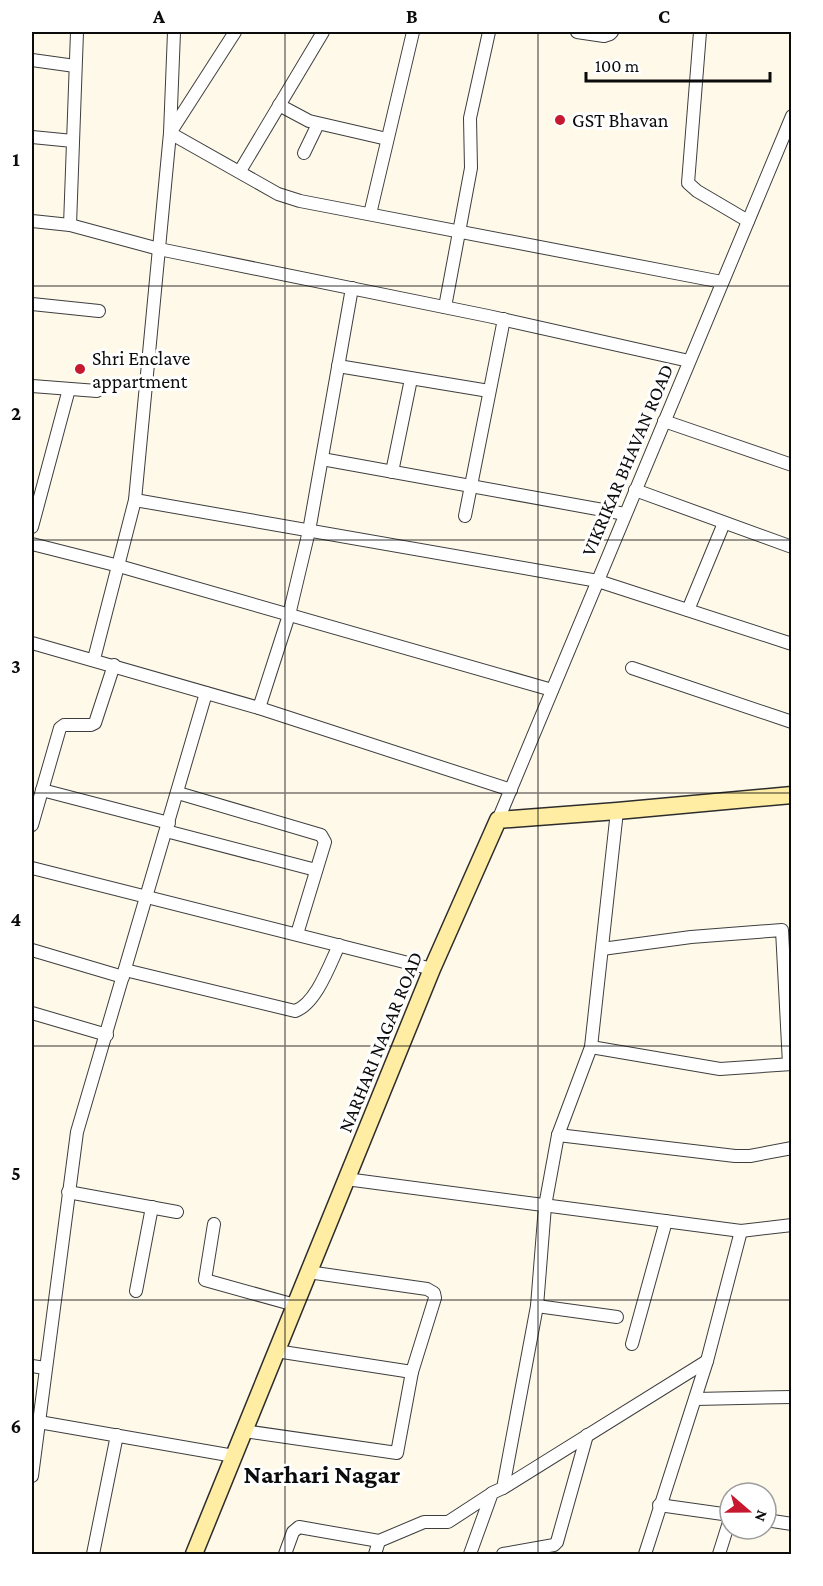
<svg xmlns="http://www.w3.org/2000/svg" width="823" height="1586" viewBox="0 0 823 1586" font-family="'Crimson Pro',serif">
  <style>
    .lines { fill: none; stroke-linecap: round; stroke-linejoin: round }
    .street-casing { stroke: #3e3e3e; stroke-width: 14 }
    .secondary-casing { stroke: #2d2d2d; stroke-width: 19 }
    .street { stroke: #fff; stroke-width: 12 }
    .secondary { stroke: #ffeda4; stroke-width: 16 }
    .grid { fill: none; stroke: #0b0b0b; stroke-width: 1.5; stroke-opacity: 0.55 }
    .poi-dot { fill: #c6182f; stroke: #fff; stroke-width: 2 }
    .labels { text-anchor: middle; stroke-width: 6; stroke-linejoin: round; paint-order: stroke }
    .poi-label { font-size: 20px; fill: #0b0b0b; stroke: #fff; text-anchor: start }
    .street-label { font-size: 20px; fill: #0b0b0b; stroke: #fff }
    .district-label { font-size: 26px; font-weight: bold; fill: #0b0b0b; stroke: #fff }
    .neatline { fill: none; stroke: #0b0b0b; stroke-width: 2 }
    .grid-label { font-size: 20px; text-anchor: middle; font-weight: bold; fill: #0b0b0b }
  </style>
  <rect width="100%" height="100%" fill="#fff9e9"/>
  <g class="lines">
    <defs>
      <g id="street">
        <polyline points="235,32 170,133 278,194 300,201 722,282"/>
        <polyline points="577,32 604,36 610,34 612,32"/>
        <polyline points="700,32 688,183 697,191 748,221"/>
        <polyline points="32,60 75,66"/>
        <polyline points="279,105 309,121 387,139"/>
        <polyline points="32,137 73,141"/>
        <polyline points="304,153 318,124"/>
        <polyline points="240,171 323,32"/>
        <polyline points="370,214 413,32"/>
        <polyline points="32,221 70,225 159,249 488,316 689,361"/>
        <polyline points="70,225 77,32"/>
        <polyline points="32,304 99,311"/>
        <polyline points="445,307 471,168 470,118 489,32"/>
        <polyline points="338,366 489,391"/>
        <polyline points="32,386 97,391"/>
        <polyline points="664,421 792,465"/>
        <polyline points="322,459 625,514"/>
        <polyline points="392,472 411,379"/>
        <polyline points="635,490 792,547"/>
        <polyline points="135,500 598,581 792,644"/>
        <polyline points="465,516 504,319"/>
        <polyline points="32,527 69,389"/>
        <polyline points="32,544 119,566 552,690"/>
        <polyline points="688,610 724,523"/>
        <polyline points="32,643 259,708 511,790"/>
        <polyline points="94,659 135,500 170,133 174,32"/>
        <polyline points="632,668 792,722"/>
        <polyline points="259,708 289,615 309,531 352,288"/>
        <polyline points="42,790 169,823"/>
        <polyline points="178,793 321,835 325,842 297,934"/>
        <polyline points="498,820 792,116"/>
        <polyline points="32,825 60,728 64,725 91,725 95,723 114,665"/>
        <polyline points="166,831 316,870"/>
        <polyline points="32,868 432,969"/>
        <polyline points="602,949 691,937 782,930 789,1064"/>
        <polyline points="32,950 123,977"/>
        <path d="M125,970L295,1011C316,1004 330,964 339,945"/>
        <polyline points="32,1013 107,1035"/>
        <polyline points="591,1047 720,1069 792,1064"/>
        <polyline points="558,1135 735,1156 750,1156 792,1148"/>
        <polyline points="346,1179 741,1231 792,1225"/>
        <polyline points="68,1192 177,1212"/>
        <polyline points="214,1224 205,1280 295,1305"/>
        <polyline points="136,1291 152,1207"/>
        <polyline points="537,1306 617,1317"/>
        <polyline points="632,1344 666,1221"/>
        <polyline points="276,1351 412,1372"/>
        <polyline points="32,1366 45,1368"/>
        <polyline points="695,1399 792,1397"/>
        <polyline points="39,1422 234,1456"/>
        <polyline points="244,1431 397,1453 412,1372 435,1298 434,1293 427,1289 308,1272"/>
        <polyline points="32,1476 77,1132 206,693"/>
        <polyline points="503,1488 707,1361"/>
        <polyline points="659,1505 730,1515"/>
        <polyline points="766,1520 792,1524"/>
        <polyline points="93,1554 117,1435"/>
        <polyline points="285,1554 293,1532 299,1527 379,1541 424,1522 448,1522 491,1494"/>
        <polyline points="375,1554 379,1541"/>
        <polyline points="470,1554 492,1493 503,1488 537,1306 545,1206 558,1135 591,1047 617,811"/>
        <polyline points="503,1554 554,1545 557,1542 587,1435"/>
        <polyline points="645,1554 707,1361 741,1231"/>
        <polyline points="719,1554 730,1519"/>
      </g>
      <polyline id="secondary" points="194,1554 432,969 498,820 617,811 792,795"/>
    </defs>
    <!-- street casing -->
    <use href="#street" class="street-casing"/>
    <!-- secondary casing -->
    <use href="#secondary" class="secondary-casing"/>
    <!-- street -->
    <use href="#street" class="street"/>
    <!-- secondary -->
    <use href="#secondary" class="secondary"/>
  </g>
  <!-- grid -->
  <path class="grid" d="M285,32V1554M538,32V1554M32,286H792M32,540H792M32,793H792M32,1046H792M32,1300H792"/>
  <!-- markers -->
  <g class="poi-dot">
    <circle cx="560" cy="120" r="6"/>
    <circle cx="80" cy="369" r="6"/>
  </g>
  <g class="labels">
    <!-- poi labels -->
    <g class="poi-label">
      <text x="572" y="127">GST Bhavan</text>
      <text x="92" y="365">Shri Enclave<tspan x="92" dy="23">appartment</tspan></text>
    </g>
    <!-- street labels -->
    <g class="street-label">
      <text transform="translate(627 460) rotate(-67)" y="7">VIKRIKAR BHAVAN ROAD</text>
      <text transform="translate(380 1042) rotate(-68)" y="7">NARHARI NAGAR ROAD</text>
    </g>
    <!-- district labels -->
    <g class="district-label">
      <text x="322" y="1483">Narhari Nagar</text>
    </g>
  </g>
  <!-- border -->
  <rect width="823" height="1586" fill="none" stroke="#ffffff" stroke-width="66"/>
  <!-- north arrow -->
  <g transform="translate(748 1511) rotate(110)"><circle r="28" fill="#ffffff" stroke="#9d9d9d" stroke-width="1.5"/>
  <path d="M0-4.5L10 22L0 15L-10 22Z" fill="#c6182f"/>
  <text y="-9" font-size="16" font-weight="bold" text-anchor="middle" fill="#0b0b0b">N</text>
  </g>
  <!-- scale -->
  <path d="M586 72v9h184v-9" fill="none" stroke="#0b0b0b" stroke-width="3"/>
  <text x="595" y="72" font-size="18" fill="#0b0b0b" stroke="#ffffff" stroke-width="4.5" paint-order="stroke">100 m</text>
  <rect x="33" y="33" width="757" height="1520" class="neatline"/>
  <g class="grid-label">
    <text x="159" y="23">A</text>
    <text x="412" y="23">B</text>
    <text x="664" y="23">C</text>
    <text x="16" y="166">1</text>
    <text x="16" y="420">2</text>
    <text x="16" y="673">3</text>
    <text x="16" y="926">4</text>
    <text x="16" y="1180">5</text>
    <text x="16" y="1433">6</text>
  </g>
</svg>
